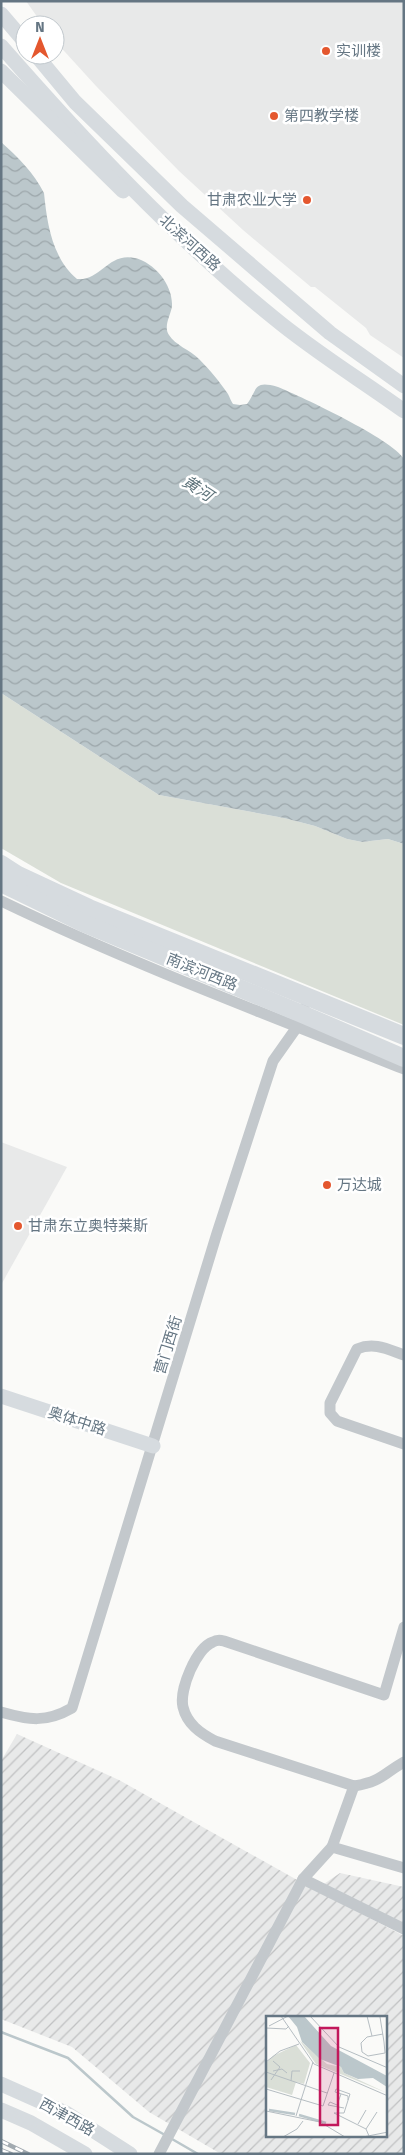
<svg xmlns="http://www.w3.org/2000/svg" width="405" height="2155" viewBox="0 0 405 2155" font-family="'Fira Sans','Noto Sans SC',sans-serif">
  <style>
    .built { fill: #e8e9e9 }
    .industrial { fill: url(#industrial-furrows); fill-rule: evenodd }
    .park { fill: #dadfd7 }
    .water { fill: url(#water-waves) }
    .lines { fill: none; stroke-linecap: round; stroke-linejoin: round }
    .stream { stroke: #bbc7cb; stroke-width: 2.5 }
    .minor { stroke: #c3c8cc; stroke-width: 11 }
    .major { stroke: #d6dbdf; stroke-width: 15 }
    .highway { stroke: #d6dbdf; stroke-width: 18 }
    .rail-casing { stroke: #a2aab0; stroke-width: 4.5 }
    .rail { stroke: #fff; stroke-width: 2.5; stroke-dasharray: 8; stroke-linecap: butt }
    .poi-dot { fill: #e4572e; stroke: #fff; stroke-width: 2 }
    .labels { text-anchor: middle; stroke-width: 5; stroke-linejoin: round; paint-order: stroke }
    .poi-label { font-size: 15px; fill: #657683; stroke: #fff; text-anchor: start }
    .street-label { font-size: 15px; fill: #657683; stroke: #fff }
    .water-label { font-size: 16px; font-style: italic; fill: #60757c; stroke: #fff }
    .inset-river { fill: none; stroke: #bbc7cb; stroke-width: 2.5 }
    .inset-road { fill: none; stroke: #b5bdc2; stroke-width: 1 }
    .view { fill: #c2185b; fill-opacity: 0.15; stroke: #c2185b; stroke-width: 2.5 }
    .inset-edge { fill: none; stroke: #657683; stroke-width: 2.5 }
  </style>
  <defs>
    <pattern id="industrial-furrows" width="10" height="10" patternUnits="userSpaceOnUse" patternTransform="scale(1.25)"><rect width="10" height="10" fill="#e8e9e9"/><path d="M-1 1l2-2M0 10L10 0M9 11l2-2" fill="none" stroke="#c0c1c2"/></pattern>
    <pattern id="water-waves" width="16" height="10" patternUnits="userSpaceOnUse" patternTransform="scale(1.25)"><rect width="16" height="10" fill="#bbc7cb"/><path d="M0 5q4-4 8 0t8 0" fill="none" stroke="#9ca6aa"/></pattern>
  </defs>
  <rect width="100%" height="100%" fill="#fafaf8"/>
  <!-- built -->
  <g class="built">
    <polygon points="26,1 404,1 404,358 370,335 366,328 315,287 311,287 243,230 179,171 96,86 55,41 55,25 43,25"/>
    <polygon points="1,1142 67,1167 1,1285"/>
  </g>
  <!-- industrial -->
  <path class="industrial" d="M17,1734L119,1780L315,1890L340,1873L404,1887V1933L337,1901L404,1936V2154H221L149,2112L72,2047L1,2019V1761ZM268,2018H386V2136H268Z"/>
  <!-- park -->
  <polygon class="park" points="1,693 159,795 284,818 315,826 347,839 362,842 388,839 404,844 404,1025 61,883 1,848"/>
  <!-- water -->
  <path class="water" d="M1,142C18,157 34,173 44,193C47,223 52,258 77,279C101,281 108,252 135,258C155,263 173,285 172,306C171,315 163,326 169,335C175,345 190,350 199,359C209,369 220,382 228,394C230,398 231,401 233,404L240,405L247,404C258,389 253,380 278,387C302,397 392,439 404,459V844L388,839L362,842L347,839L315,826L284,818L159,795L1,693Z"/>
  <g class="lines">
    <!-- stream -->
    <g class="stream">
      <polyline points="1,2032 68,2058 133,2117 165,2135"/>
      <polyline points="172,2139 198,2154"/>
    </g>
    <!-- minor -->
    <g class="minor">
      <path d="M1,901C132,964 268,1015 404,1069"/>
      <path d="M404,1355C387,1349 374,1342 357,1349L330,1403V1413L337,1421L404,1444"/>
      <path d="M404,1627L384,1695L224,1641C220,1640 216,1640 213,1642C196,1648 179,1690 183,1707C187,1724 200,1733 215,1741L354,1786C381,1782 383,1774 404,1762"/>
      <path d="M1,1712C29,1720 46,1723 72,1708L217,1233L273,1061L297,1027L304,1008"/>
      <polyline points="332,1847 354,1786"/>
      <polyline points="303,1879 404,1929"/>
      <polyline points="159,2154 303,1879 332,1847 404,1868"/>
    </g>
    <!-- major -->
    <g class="major">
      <polyline points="1,14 25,42"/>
      <path d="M1,46C85,142 175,238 274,318C315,352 361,380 404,411"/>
      <polyline points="36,55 75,102 182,206 330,333 404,386"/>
      <polyline points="1,71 123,191"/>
      <polyline points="1,1396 153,1446"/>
      <polyline points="1,2084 66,2113 130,2154"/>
      <polyline points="1,2110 31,2123 85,2154"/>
    </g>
    <!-- highway -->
    <g class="highway">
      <polyline points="1,864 18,875 89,908 404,1036"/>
      <polyline points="1,883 83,923 302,1014 404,1058"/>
    </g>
    <defs>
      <g id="rail">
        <polyline points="1,2141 28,2154"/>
        <polyline points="1,2150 11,2154"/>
      </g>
    </defs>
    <!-- rail casing -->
    <use href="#rail" class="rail-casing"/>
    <!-- rail -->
    <use href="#rail" class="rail"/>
  </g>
  <!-- markers -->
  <g class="poi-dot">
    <circle cx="326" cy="51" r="5"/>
    <circle cx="274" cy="116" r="5"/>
    <circle cx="307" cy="200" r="5"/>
    <circle cx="327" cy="1185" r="5"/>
    <circle cx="18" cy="1226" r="5"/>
  </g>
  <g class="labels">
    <!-- poi labels -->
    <g class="poi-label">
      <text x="336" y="56">实训楼</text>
      <text x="284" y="121">第四教学楼</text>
      <text x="297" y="205" text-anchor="end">甘肃农业大学</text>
      <text x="337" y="1190">万达城</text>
      <text x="28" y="1231">甘肃东立奥特莱斯</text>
    </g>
    <!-- street labels -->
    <g class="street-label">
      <text transform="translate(190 243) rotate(42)" y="5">北滨河西路</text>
      <text transform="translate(202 972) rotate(22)" y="5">南滨河西路</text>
      <text transform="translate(168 1345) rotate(-73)" y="5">营门西街</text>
      <text transform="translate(77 1421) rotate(18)" y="5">奥体中路</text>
      <text transform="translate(67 2117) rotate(29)" y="5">西津西路</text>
    </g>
    <!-- water labels -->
    <g class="water-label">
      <text transform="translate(198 488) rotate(33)" y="6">黄河</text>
    </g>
  </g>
  <!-- overview -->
  <g transform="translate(266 2016)">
    <rect width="121" height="121" fill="#fafaf8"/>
    <path d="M34,25L61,48L75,51L78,57L121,77L50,48ZM30,29L44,47L38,68L30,66L26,79L0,71V47L7,40Z" fill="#dadfd7"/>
    <path d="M22,0H38L65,30L121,60V71L107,62L92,63L78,57L75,51L54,43L36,26L31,11Z" fill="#bbc7cb"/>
    <path class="inset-river" d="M3,94L29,98M33,99L60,107"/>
    <path class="inset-road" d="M15,0L48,48L122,80M44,0L73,31L122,52M101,0L106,20M114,1L118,26L119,37L102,40L96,36L95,27L101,21L117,18M3,10L22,0M0,12L20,13L23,10M0,46L14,35L33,28M7,55L16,53L21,57M0,56L61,77M5,64L14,51L7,45M25,65L26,55H34M0,73L57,90L68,57M75,78L71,89L64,86L62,89L78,92M0,95L54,106L79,121M68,97H78L84,78L70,73L69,76L82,80V84M68,97L100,113L103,120M30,100L47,46M92,108L100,94M100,113L111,96M17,121L31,113L37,105M97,121L122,116"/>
    <path class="view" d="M54,12H72V109H54Z"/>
    <rect width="121" height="121" class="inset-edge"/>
  </g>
  <!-- border -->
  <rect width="405" height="2155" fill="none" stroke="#657683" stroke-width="5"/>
  <!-- north arrow -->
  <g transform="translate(40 40)"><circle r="24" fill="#ffffff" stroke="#c1c8cd"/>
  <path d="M0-4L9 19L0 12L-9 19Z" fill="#e4572e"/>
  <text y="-8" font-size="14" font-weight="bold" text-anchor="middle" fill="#657683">N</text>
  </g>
</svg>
